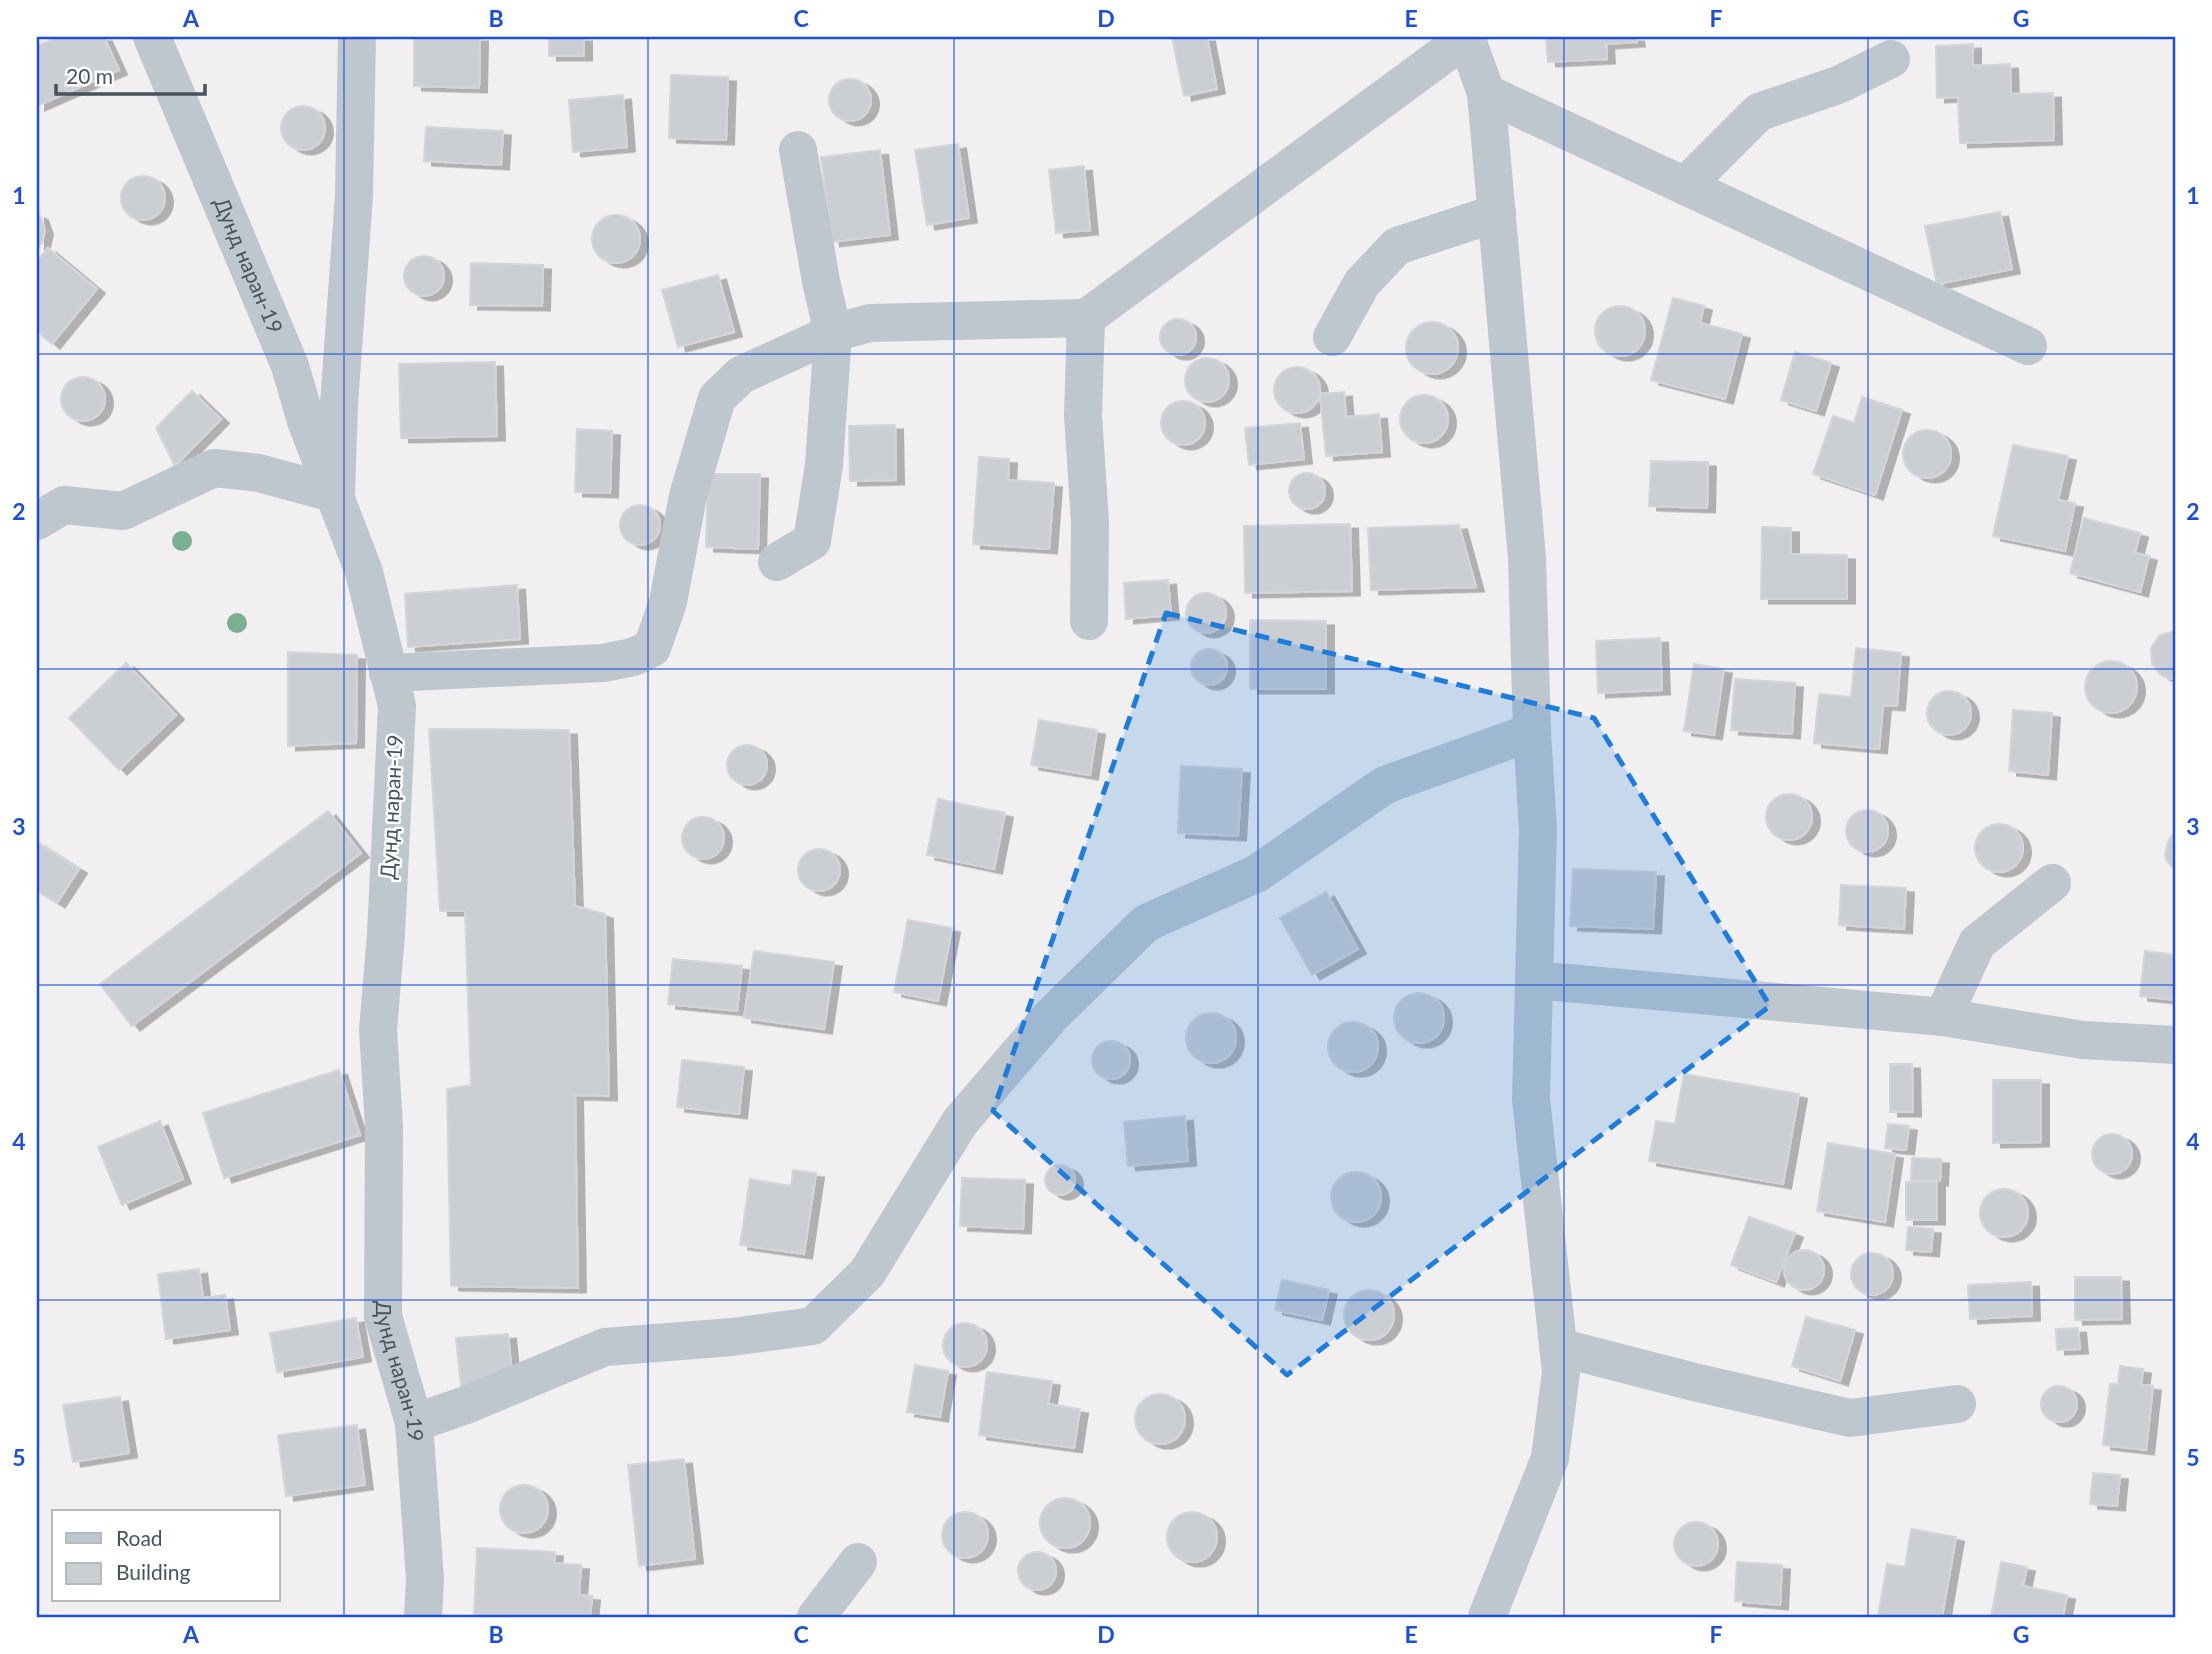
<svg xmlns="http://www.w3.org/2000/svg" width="2212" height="1654" viewBox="0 0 2212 1654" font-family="Lato,sans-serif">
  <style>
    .building { fill: #cbced3; stroke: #d3d5da; stroke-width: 2; filter: url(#shadow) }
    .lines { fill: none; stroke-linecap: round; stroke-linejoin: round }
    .minor { stroke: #bdc7cd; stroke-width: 38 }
    .tree { fill: #7aaf92 }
    .marked { fill: #1d7cdc; fill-opacity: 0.2; stroke: #1d7cdc; stroke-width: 5; stroke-dasharray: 14 9; stroke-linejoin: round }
    .grid { fill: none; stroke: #1d4ed8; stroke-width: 2; stroke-opacity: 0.55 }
    .labels { text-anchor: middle; stroke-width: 5; stroke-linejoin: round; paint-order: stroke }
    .street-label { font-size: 21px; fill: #47535c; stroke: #fff }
    .neatline { fill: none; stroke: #1d4ed8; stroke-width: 2.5 }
    .grid-label { font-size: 23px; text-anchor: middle; font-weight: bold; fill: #1d4ed8 }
  </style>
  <defs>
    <filter id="shadow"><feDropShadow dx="8" dy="4.5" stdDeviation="0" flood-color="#0004"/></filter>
  </defs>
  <rect width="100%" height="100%" fill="#f1efef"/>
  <!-- building -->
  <g class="building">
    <polygon points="58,37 104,37 119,70 37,106 37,46"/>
    <polygon points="414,37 480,37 479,88 414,86"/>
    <rect x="549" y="37" width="35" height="19"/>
    <polygon points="1172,37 1207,37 1217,89 1184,96"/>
    <polygon points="1546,37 1636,37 1637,42 1606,44 1607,59 1548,62"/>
    <polygon points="1973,44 1973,66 2010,64 2011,94 2053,93 2054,140 1960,143 1958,97 1937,98 1936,46"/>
    <polygon points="671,75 728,77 726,140 669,138"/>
    <circle cx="850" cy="100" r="21"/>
    <polygon points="623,95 627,147 573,152 569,100"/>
    <circle cx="303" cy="128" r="22"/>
    <polygon points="426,127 503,131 501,165 424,161"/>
    <polygon points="958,144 969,218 927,225 915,150"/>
    <polygon points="880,150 890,235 832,242 821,157"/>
    <polygon points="1084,166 1090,230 1056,233 1049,170"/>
    <circle cx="143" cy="198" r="22"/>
    <polygon points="2000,212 2012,269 1937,284 1925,226"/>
    <polygon points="37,214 40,216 45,230 42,243 37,249"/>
    <circle cx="616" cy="239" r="24"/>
    <polygon points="48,248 97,289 52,344 37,331 37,261"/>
    <circle cx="424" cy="276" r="20"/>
    <polygon points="471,263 543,265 542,306 470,305"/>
    <polygon points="718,275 734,332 678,347 662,290"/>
    <polygon points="1673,298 1704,306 1700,323 1742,334 1725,399 1651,380"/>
    <circle cx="1620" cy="331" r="25"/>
    <circle cx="1178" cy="337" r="18"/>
    <circle cx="1432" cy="348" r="26"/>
    <polygon points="1795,352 1831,363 1816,411 1781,400"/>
    <circle cx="1207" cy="380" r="22"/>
    <polygon points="495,362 497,436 401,438 399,364"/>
    <circle cx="1297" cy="390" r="23"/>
    <circle cx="83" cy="399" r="22"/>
    <polygon points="192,391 221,419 175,466 156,428"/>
    <polygon points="1344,392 1346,417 1379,414 1382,452 1326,456 1320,394"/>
    <circle cx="1424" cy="419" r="24"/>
    <polygon points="1862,397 1902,410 1875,495 1813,474 1833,416 1854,423"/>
    <circle cx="1183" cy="423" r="22"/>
    <polygon points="1300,423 1304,459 1249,465 1245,428"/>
    <polygon points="895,425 896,480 850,481 849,426"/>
    <polygon points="577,429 612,431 610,493 575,492"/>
    <circle cx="1927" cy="454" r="24"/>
    <polygon points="2013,445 2068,456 2058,500 2075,503 2065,551 1993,536"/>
    <polygon points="979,457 1009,459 1008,480 1054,483 1049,549 973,544"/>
    <polygon points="1651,461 1708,462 1707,508 1649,506"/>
    <circle cx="1307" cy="491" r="18"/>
    <polygon points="708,474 760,474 758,549 706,547"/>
    <circle cx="640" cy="525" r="20"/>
    <polygon points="2084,518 2140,533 2135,553 2149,556 2140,592 2070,573"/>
    <polygon points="1350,524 1352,591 1245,593 1244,526"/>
    <polygon points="1459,525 1476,587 1371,590 1368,528"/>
    <polygon points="1762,527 1791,528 1791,554 1847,555 1847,599 1761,599"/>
    <polygon points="1168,580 1171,615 1126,619 1124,583"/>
    <polygon points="517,585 520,639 408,647 405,594"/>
    <circle cx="1206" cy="613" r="20"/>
    <polygon points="1250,620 1326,621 1326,689 1250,689"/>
    <polygon points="2175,631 2175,679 2168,678 2161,675 2152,664 2151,648 2160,635"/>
    <polygon points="1660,638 1662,690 1598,693 1596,641"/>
    <polygon points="1856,648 1901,653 1897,706 1883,705 1879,749 1814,743 1819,694 1851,697"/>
    <circle cx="1209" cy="667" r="18"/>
    <polygon points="288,652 357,655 356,743 288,746"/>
    <circle cx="2111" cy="687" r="26"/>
    <polygon points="126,663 176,715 119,770 69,718"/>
    <polygon points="1694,664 1724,669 1714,735 1684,731"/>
    <polygon points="1735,679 1795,683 1792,734 1731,730"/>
    <circle cx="1949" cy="713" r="22"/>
    <polygon points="2013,710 2052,713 2048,775 2009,771"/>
    <polygon points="1039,720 1097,730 1090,775 1031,765"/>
    <polygon points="429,729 569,730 575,906 605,914 609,1096 575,1095 578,1288 451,1286 447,1089 471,1085 465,911 440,911"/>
    <circle cx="747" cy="765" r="20"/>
    <polygon points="1181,766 1242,769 1238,836 1178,833"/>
    <circle cx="1789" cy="817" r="23"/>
    <polygon points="938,799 1005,813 994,869 927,855"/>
    <circle cx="1867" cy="831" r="21"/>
    <polygon points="328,811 361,853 132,1026 100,984"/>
    <circle cx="703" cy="838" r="21"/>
    <circle cx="1999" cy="848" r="24"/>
    <polygon points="2175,833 2175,870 2167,861 2165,854 2169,839"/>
    <polygon points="37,842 79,869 57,903 37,891"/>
    <circle cx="819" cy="870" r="21"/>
    <polygon points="1573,869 1656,872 1653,929 1570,926"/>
    <polygon points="1841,885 1906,888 1904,929 1839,925"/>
    <polygon points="1326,892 1358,949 1312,975 1280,918"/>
    <polygon points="908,920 952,928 938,1001 894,992"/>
    <polygon points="754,951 834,962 824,1029 744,1018"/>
    <polygon points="2145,951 2175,955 2175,1000 2140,996"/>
    <polygon points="673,959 742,966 737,1011 668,1004"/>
    <circle cx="1419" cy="1018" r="25"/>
    <circle cx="1211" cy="1038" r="25"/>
    <circle cx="1353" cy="1047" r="25"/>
    <circle cx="1111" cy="1060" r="19"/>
    <polygon points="682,1060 744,1067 739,1114 677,1107"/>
    <polygon points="1890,1064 1912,1064 1913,1112 1890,1112"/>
    <polygon points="339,1070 360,1135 224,1178 203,1113"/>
    <polygon points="1684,1074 1799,1094 1783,1184 1649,1161 1656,1121 1675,1124"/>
    <polygon points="1993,1080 2041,1080 2041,1142 1993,1143"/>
    <polygon points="1185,1116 1188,1161 1128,1166 1124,1122"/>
    <polygon points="160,1121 183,1179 122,1205 98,1147"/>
    <polygon points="1888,1124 1909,1126 1906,1150 1885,1148"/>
    <circle cx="2112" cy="1154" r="20"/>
    <polygon points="1828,1143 1895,1154 1885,1222 1817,1211"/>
    <polygon points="1912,1158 1941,1159 1940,1181 1911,1180"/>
    <circle cx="1060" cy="1180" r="15"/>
    <polygon points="793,1170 816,1173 804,1254 740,1245 750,1179 791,1186"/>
    <circle cx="1356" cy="1197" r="25"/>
    <polygon points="962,1178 1025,1180 1023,1229 960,1226"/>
    <rect x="1906" y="1182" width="31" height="38"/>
    <circle cx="2004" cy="1213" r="24"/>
    <polygon points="1749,1217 1795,1233 1776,1282 1731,1265"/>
    <polygon points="1908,1227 1933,1229 1931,1252 1906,1250"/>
    <circle cx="1804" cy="1270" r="20"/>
    <circle cx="1872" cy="1274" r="21"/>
    <polygon points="199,1269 203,1298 225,1295 230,1330 166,1339 158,1274"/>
    <polygon points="2075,1277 2121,1277 2122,1319 2075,1320"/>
    <polygon points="1282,1280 1329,1290 1322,1320 1275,1310"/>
    <polygon points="2031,1282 2032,1316 1970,1319 1968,1285"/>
    <circle cx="1369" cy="1315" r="25"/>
    <polygon points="1806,1317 1855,1330 1840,1381 1792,1366"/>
    <polygon points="356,1318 363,1357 277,1372 270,1333"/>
    <circle cx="965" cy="1345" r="22"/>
    <polygon points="2078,1328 2080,1349 2057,1350 2056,1329"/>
    <polygon points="508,1334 513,1383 461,1387 456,1338"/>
    <polygon points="915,1365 948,1371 940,1417 907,1412"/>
    <polygon points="2120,1366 2143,1369 2141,1385 2153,1386 2146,1450 2103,1445 2110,1384 2118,1384"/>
    <polygon points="987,1372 1052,1381 1048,1404 1080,1409 1074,1448 979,1435"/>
    <circle cx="2059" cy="1404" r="18"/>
    <circle cx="1160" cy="1419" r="25"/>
    <polygon points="120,1397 129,1453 73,1462 63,1405"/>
    <polygon points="357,1425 365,1485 286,1496 278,1435"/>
    <polygon points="684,1459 695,1559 639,1566 628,1465"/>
    <polygon points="2093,1473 2120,1475 2117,1506 2090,1504"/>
    <circle cx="524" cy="1509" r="24"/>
    <circle cx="1065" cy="1523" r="25"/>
    <circle cx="965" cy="1535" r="23"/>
    <circle cx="1192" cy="1537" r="25"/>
    <circle cx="1696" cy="1544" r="22"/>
    <polygon points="1911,1529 1956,1537 1942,1617 1878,1617 1887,1564 1905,1567"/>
    <polygon points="477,1548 555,1552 554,1563 581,1565 579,1595 592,1596 590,1617 474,1617"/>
    <circle cx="1037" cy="1571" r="19"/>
    <polygon points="1737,1562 1782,1565 1780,1605 1735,1601"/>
    <polygon points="2001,1562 2027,1567 2023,1586 2067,1595 2063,1617 1991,1617"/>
  </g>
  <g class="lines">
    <!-- minor -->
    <g class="minor">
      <path id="s1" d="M152,37L290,366L306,421L364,572L397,706L386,934L378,1030L384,1126L383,1316L414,1423L425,1579L423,1617"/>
      <polyline points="1466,37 1486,93 1527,558 1532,732 1538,829 1531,1099 1561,1372 1550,1458 1487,1617"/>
      <polyline points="1486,93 2028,346"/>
      <polyline points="1685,186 1759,112 1838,85 1891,59"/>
      <polyline points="1332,337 1362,283 1397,246 1497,213"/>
      <polyline points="37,521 64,505 123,511 214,468 259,473 336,494 339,404 354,195 357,37"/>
      <polyline points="777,562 812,541 824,465 833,333 870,323 1086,318"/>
      <polyline points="1089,621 1090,522 1083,415 1086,318 1466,38"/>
      <polyline points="388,673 603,663 633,657 652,648 668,602 688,496 717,398 741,375 833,333 821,281 798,150"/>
      <polyline points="1534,980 1943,1017 2083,1040 2175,1045"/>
      <polyline points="1943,1017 1977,943 2052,883"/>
      <polyline points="1558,1347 1694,1382 1850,1418 1957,1404"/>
      <polyline points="414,1423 466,1405 605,1347 732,1337 813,1326 867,1273 960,1122 1051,1016 1146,923 1256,874 1385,785 1532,732"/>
      <polyline points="816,1617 858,1562"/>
    </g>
  </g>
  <!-- trees -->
  <g class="tree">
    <circle cx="182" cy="541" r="10"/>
    <circle cx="237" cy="623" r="10"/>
  </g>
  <!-- marked area -->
  <path class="marked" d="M1166,613L1594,718L1770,1006L1287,1375L993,1111Z"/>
  <!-- grid -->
  <path class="grid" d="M344,37V1617M648,37V1617M954,37V1617M1258,37V1617M1564,37V1617M1868,37V1617M37,354H2175M37,669H2175M37,985H2175M37,1300H2175"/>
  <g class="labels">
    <!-- street labels -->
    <g class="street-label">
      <text dy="7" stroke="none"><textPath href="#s1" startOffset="248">Дунд наран-19</textPath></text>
      <text transform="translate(392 807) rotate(-87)" y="7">Дунд наран-19</text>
      <text dy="7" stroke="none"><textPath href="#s1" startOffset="1382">Дунд наран-19</textPath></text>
    </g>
  </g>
  <!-- border -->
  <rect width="2212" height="1654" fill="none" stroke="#ffffff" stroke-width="77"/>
  <!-- legend -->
  <rect x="52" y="1510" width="228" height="91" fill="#ffffff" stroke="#b5babe" stroke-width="2"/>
  <rect x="66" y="1533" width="35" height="10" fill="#bdc7cd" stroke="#b5babe" stroke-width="2"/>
  <text x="116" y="1546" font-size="21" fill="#47535c">Road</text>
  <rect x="66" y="1563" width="35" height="21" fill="#cbced3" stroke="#b5babe" stroke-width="2"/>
  <text x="116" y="1580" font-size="21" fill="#47535c">Building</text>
  <!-- scale -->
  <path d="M56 84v10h149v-10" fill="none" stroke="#47535c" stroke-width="3.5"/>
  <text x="66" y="84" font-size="21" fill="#47535c" stroke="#ffffff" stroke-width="5" paint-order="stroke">20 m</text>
  <rect x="38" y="38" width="2136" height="1578" class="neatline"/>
  <g class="grid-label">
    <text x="191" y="27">A</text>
    <text x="496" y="27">B</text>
    <text x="801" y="27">C</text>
    <text x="1106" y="27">D</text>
    <text x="1411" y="27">E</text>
    <text x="1716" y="27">F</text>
    <text x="2021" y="27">G</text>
    <text x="19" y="204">1</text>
    <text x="2193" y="204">1</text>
    <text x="19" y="520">2</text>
    <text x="2193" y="520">2</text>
    <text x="19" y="835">3</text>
    <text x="2193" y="835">3</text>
    <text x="19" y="1150">4</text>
    <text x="2193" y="1150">4</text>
    <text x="19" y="1466">5</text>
    <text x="2193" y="1466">5</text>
    <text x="191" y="1643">A</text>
    <text x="496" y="1643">B</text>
    <text x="801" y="1643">C</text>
    <text x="1106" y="1643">D</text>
    <text x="1411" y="1643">E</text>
    <text x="1716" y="1643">F</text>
    <text x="2021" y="1643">G</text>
  </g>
</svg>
